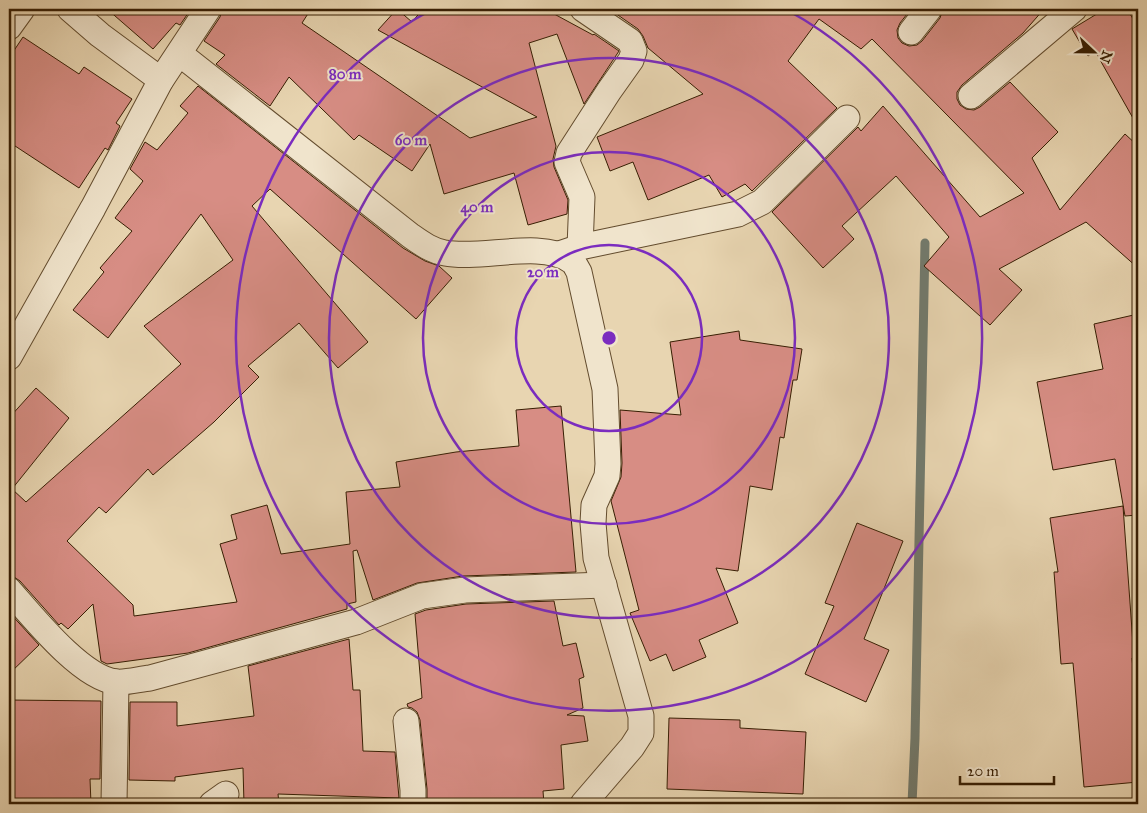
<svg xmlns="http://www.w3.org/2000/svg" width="1147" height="813" viewBox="0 0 1147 813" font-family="'IM FELL Great Primer',serif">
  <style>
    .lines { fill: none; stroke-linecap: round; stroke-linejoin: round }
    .stream { stroke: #727a6d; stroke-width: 9 }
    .building { fill: #d78d84; stroke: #371e03 }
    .street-casing { stroke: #634c2e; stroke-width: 27 }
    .street { stroke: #f0e4cc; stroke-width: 25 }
    .ring { fill: none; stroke: #7b2cbf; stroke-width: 2.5 }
    .centre { fill: #7b2cbf; stroke: #f0e4cc; stroke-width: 2.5 }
    .ring-label { font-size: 15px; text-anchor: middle; font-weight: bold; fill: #7b2cbf; stroke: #f0e4cc; stroke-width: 4; stroke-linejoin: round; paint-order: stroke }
  </style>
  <rect width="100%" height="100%" fill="#e8d5b1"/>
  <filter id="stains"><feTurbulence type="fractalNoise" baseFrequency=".004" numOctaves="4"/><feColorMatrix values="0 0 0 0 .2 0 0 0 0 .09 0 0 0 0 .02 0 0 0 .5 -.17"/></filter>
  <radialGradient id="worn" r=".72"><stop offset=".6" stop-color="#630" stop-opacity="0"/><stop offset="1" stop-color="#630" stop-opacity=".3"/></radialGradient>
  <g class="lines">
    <!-- stream -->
    <polyline class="stream" points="912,804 915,738 925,243"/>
  </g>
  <!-- building -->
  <g class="building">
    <polygon points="107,9 191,9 180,25 176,23 153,49"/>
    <polygon points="222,9 311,9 302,23 470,138 537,117 378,30 397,9 412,22 423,9 545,9 593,35 594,34 619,51 584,104 557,34 529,43 556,146 553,159 554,167 568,200 567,214 528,225 514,173 444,194 430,144 412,171 359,135 354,140 289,77 270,106 216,64 225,55 204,41 220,17"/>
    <polygon points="619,9 911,9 900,23 897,30 898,38 902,43 909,46 917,45 922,41 940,18 943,9 1044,9 1023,33 962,85 957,92 957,99 960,105 966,109 974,110 980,107 1010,82 1058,132 1032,158 1060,210 1125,134 1138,146 1138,268 1086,222 999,269 1022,290 990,325 924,266 949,237 896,176 842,226 854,239 823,268 772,212 858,127 861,131 883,106 980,217 1024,193 872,39 861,49 819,19 788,61 837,108 752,191 745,184 722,197 709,175 648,200 633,162 610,171 597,137 703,94 648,48 643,36 638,29 615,13"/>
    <polygon points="1105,9 1127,9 1138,27 1138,127 1095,51 1088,56 1072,29"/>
    <polygon points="23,37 79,74 84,67 132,99 116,123 120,126 108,150 105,148 79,188 9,142 9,58"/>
    <polygon points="198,86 403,248 425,261 439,266 452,278 416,319 270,189 252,206 368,342 338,368 299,323 248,366 259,377 214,422 153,475 148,469 106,513 99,507 67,541 133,605 134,616 237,602 220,544 237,539 231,515 267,505 281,554 350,544 346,492 400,487 396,462 456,452 519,446 516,410 561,406 576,572 463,576 417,583 373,600 357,550 353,551 356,602 347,604 347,609 188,653 107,664 101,661 93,604 68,629 61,623 59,625 20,581 14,577 9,576 9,418 36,388 69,418 12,489 26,502 181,364 144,326 233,260 201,214 108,338 73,310 104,272 100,268 132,231 115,218 143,181 130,169 145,142 157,150 188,113 180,106"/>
    <polygon points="1138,314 1138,515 1125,516 1115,459 1053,470 1037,382 1103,369 1094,324"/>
    <polygon points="739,331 740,340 802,349 797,380 793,380 784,438 780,437 772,490 750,486 738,571 716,568 738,623 699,640 706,657 673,671 666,654 650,661 630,613 639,610 611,501 621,477 622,463 620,410 681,415 670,342"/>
    <polygon points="1123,506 1134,658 1132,658 1138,725 1138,782 1084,787 1073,663 1061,664 1054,572 1058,572 1050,518"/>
    <polygon points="857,523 903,541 864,639 889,650 866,702 805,674 834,606 825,603"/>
    <polygon points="554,601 563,646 576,643 584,677 579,679 583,708 567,715 584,716 588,741 561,745 564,789 543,791 544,804 427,804 427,789 420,720 417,712 412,708 408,707 407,704 422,698 415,614 426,610 466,604"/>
    <polygon points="9,612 39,645 9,674"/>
    <polygon points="349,639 353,690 360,690 363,751 395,752 399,798 278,794 279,804 244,804 243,768 175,777 175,781 129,780 130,702 177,702 177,726 254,716 248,666"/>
    <polygon points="9,700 101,701 100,779 90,779 91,804 9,804"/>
    <polygon points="669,718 740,720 740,728 806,732 803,794 667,789"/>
  </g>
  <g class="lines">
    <defs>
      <g id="street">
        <polyline points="70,9 100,35 161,80"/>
        <polyline points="9,27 22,9"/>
        <polyline points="911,32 929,9"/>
        <path d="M180,54L411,236C421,243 432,251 445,253C481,260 540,240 570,260C574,262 577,268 579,272L605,389L608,464L607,476L594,505L593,523L596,558L641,716V733L632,747L583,804"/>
        <polyline points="971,96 1074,9"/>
        <polyline points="580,247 582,197 567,162 569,153 609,91 631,60 634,51 630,41 583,9"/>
        <polyline points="559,254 580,247 738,214 762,202 847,118"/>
        <polyline points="9,357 93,208 161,80 208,9"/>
        <path d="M9,590C32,616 81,678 116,682C126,683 140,679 150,678L356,622L422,596L465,590L604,585"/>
        <polyline points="406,721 413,790 413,804"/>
        <polyline points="114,804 116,682"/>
        <polyline points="212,804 226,794"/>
      </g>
    </defs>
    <!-- street casing -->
    <use href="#street" class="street-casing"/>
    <!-- street -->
    <use href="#street" class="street"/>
  </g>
  <!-- distance rings -->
  <g class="ring">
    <circle cx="609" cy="338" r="93"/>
    <circle cx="609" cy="338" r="186"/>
    <circle cx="609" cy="338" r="280"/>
    <path d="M787 10A373 373 0 1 1 431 10"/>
  </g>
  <circle cx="609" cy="338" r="8" class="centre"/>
  <g class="ring-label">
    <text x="345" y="79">80 m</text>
    <text x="411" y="145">60 m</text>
    <text x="477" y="212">40 m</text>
    <text x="543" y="277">20 m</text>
  </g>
  <!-- margin -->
  <rect width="1147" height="813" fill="none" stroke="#e8d5b1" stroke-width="30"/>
  <rect x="10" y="10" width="1127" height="793" fill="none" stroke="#371e03" stroke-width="2.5"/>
  <rect x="15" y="15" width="1117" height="783" fill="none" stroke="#371e03"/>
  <!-- north arrow -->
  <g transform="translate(1094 52) rotate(112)" stroke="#f0e4cc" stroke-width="4" paint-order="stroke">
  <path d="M0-4L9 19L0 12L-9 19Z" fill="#371e03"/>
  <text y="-8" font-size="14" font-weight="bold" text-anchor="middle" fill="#371e03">N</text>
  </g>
  <!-- scale -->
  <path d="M960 776v8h94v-8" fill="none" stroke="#371e03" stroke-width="2.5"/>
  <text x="967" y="776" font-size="15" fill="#371e03" stroke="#f0e4cc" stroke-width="4" paint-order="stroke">20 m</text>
  <rect width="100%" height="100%" filter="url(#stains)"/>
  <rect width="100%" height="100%" fill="url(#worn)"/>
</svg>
